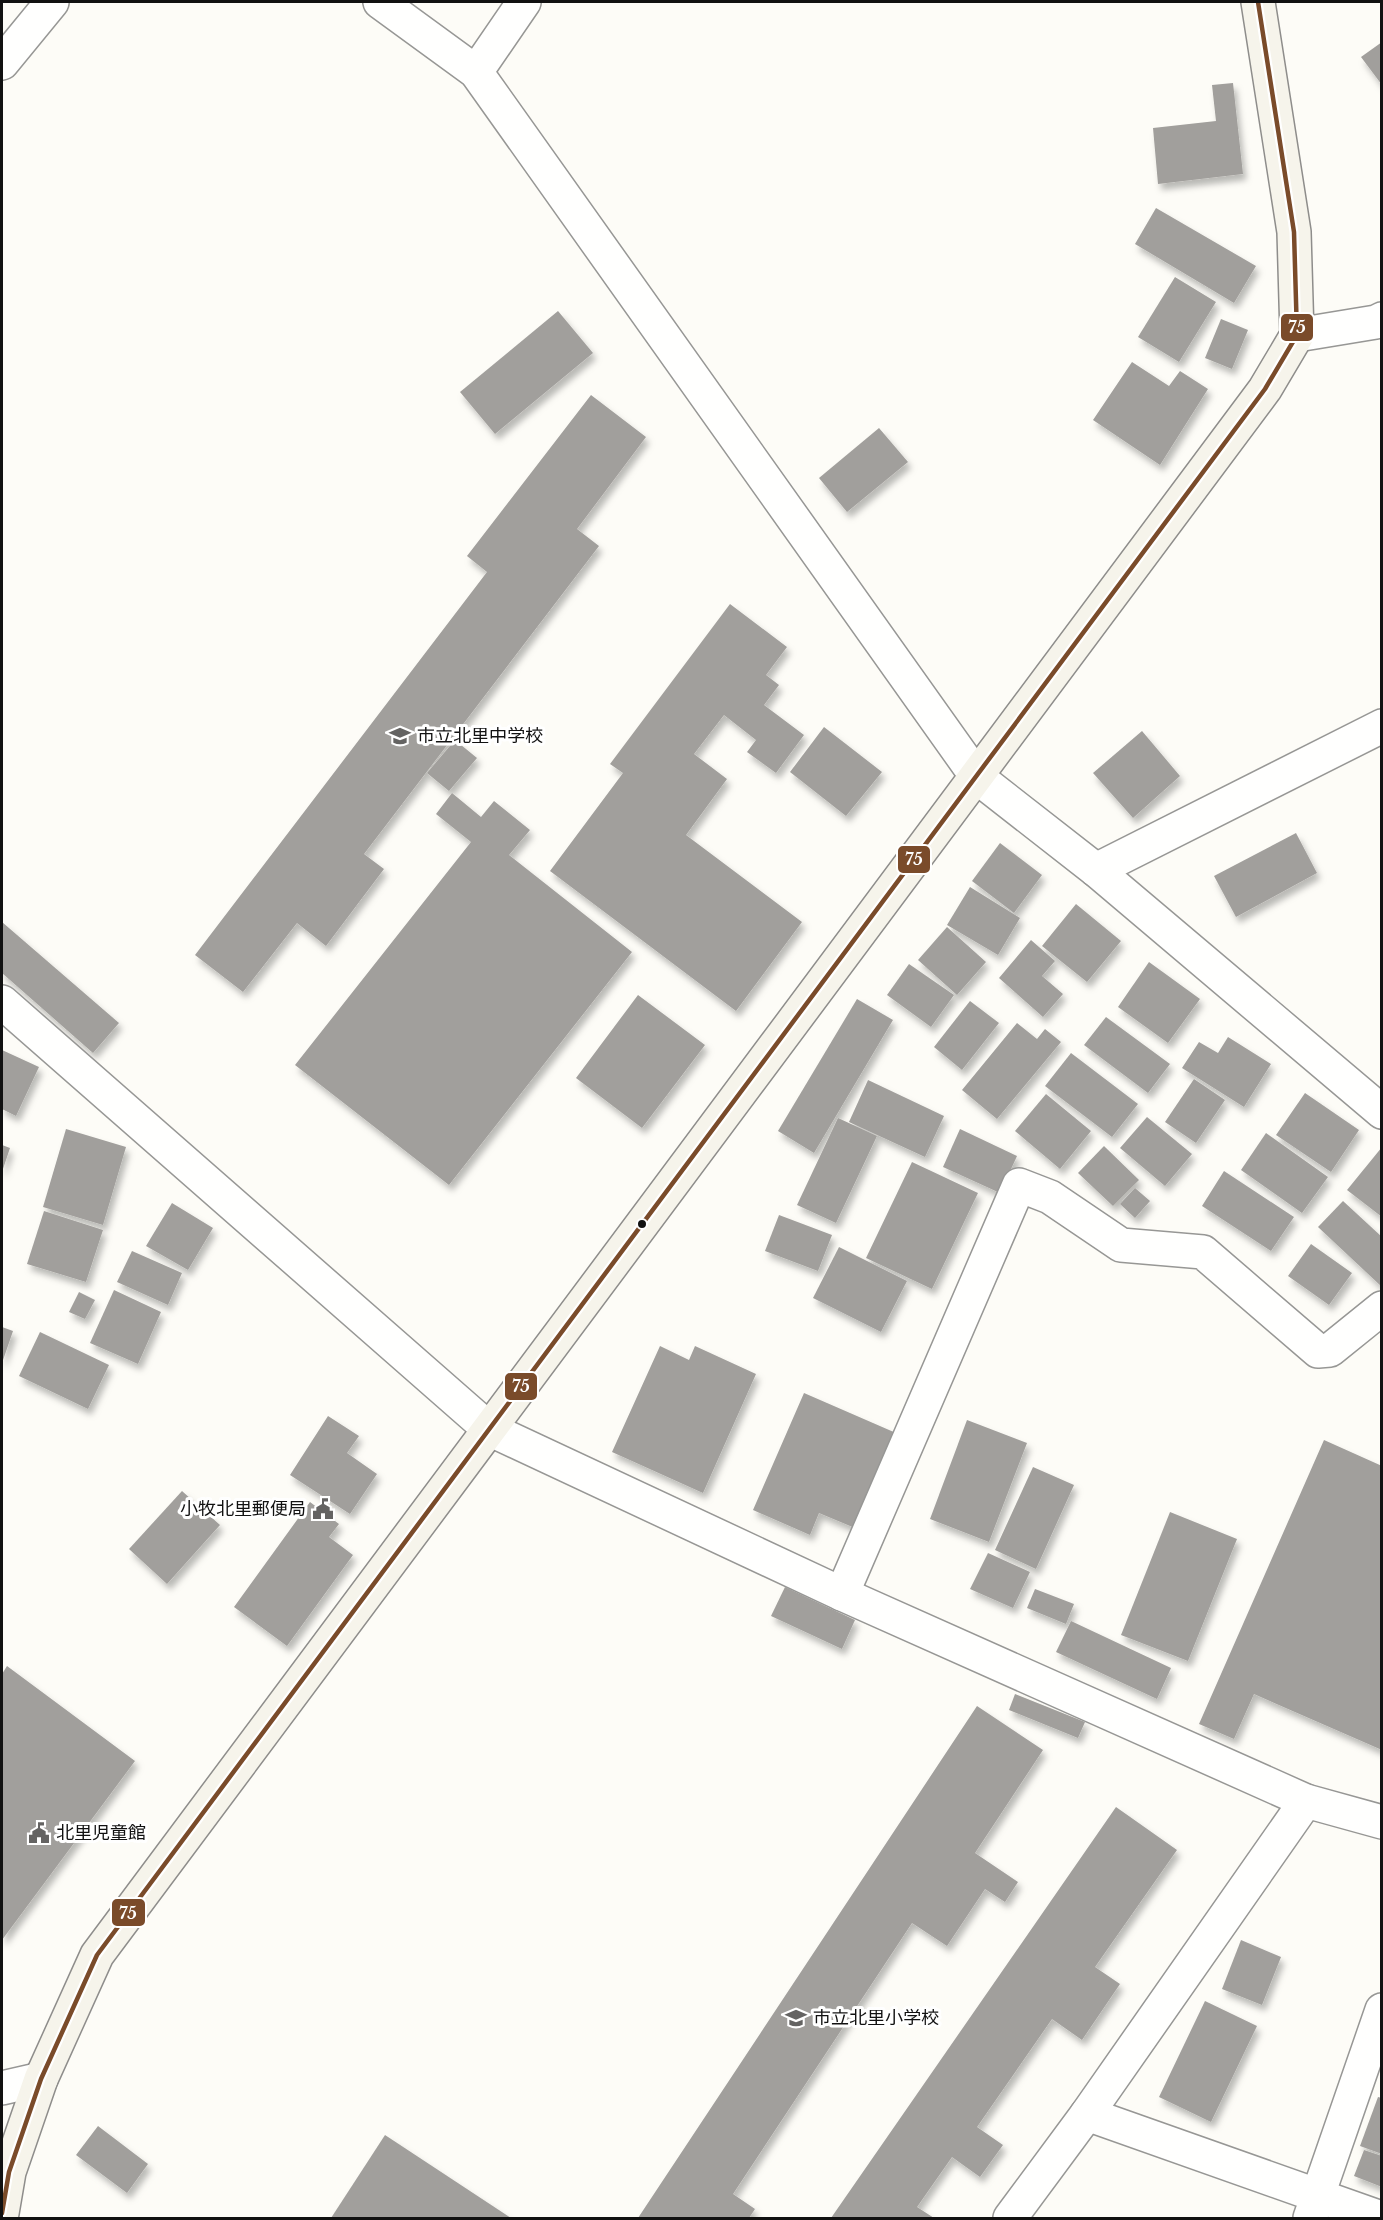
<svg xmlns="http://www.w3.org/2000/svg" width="1383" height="2220" viewBox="0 0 1383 2220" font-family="'Libre Baskerville','Noto Sans JP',serif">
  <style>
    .building { fill: #a19f9c; filter: url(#shadow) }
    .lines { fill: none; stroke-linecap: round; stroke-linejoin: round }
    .street-casing { stroke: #979795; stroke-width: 36 }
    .secondary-casing { stroke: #8e8d8b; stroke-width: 36 }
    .street { stroke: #fffffe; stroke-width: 33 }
    .secondary { stroke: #f6f4eb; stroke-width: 33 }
    .bus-1-casing { stroke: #fff; stroke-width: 9 }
    .bus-1 { stroke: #7a4b2a; stroke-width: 4.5 }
    .bus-dot { fill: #111; stroke: #fff; stroke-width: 2 }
    .labels { text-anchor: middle; stroke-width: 6; stroke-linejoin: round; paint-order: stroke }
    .poi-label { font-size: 18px; fill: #111; stroke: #fff; text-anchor: start }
    .line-badge { stroke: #fff; stroke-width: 2 }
    .badge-label { font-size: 16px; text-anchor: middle; font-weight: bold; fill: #fff }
  </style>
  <defs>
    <filter id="shadow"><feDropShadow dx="3.5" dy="6" stdDeviation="3" flood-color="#0004"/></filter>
  </defs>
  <rect width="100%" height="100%" fill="#fdfcf7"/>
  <!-- building -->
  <g class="building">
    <polygon points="1382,42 1382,85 1361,57"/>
    <polygon points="1233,83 1243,174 1158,184 1153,128 1216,121 1212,85"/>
    <polygon points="1156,208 1256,266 1234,303 1135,244"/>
    <polygon points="1175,277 1216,302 1179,362 1138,337"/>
    <polygon points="558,311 593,353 495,434 460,392"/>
    <polygon points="1221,319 1248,330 1232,369 1205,358"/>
    <polygon points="1132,362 1169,386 1180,371 1208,389 1160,465 1093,420"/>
    <polygon points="591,395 646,437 577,529 599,546 364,854 384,869 326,946 297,923 243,992 195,955 487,572 467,556"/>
    <polygon points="879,428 908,462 847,512 819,478"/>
    <polygon points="730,604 787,647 766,675 779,685 764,705 804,735 776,773 747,752 756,740 724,715 694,754 727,779 686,835 802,922 736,1011 550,871 623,773 610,764"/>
    <polygon points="824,727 882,772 846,816 790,772"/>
    <polygon points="1142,731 1180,776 1133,818 1093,773"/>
    <polygon points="455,740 477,758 449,791 427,773"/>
    <polygon points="452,793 481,817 494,801 530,830 509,855 632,952 449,1185 295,1065 471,842 436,814"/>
    <polygon points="1296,833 1317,873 1236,917 1214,876"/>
    <polygon points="1000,843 1042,875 1014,913 972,881"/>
    <polygon points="970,887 1020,918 998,955 947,925"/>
    <polygon points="1076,904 1121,941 1087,982 1042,946"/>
    <polygon points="2,922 119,1023 93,1053 2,973"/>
    <polygon points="947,927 986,962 957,995 918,960"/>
    <polygon points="1031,940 1055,961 1042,976 1063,994 1043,1017 999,978"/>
    <polygon points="1149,962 1200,999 1168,1043 1118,1007"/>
    <polygon points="909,964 954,995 931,1027 887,995"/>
    <polygon points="638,995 705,1045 642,1128 576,1078"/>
    <polygon points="857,999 893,1020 814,1153 778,1131"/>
    <polygon points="970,1001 999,1023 962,1070 934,1047"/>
    <polygon points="1106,1017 1170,1064 1148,1093 1084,1045"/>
    <polygon points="1017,1023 1037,1039 1045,1029 1061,1042 997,1119 962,1090"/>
    <polygon points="1228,1037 1271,1064 1244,1107 1182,1068 1199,1042 1218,1053"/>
    <polygon points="2,1050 39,1067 16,1116 2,1109"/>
    <polygon points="1071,1053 1138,1104 1112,1137 1045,1086"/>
    <polygon points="1194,1079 1225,1100 1196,1143 1165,1122"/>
    <polygon points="868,1080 944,1116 925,1157 849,1122"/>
    <polygon points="1305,1093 1359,1130 1331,1172 1276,1135"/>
    <polygon points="1046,1094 1091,1131 1060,1169 1015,1131"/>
    <polygon points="1147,1117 1192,1154 1165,1186 1120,1148"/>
    <polygon points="838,1118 877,1136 836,1223 797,1205"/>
    <polygon points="66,1129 126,1147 103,1225 43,1207"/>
    <polygon points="960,1129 1017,1156 1000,1193 943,1167"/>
    <polygon points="1266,1133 1328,1177 1302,1213 1241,1170"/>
    <polygon points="2,1145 10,1148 2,1172"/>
    <polygon points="1104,1146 1139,1180 1113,1206 1078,1173"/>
    <polygon points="1382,1147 1382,1217 1347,1190"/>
    <polygon points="912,1162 978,1193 932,1289 866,1258"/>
    <polygon points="1224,1171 1294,1217 1271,1251 1202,1206"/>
    <polygon points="1135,1188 1150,1201 1135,1218 1120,1204"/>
    <polygon points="1343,1201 1382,1237 1382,1287 1318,1227"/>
    <polygon points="172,1203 213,1228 188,1270 146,1246"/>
    <polygon points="44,1211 103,1230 86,1282 27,1264"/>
    <polygon points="779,1215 832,1235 818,1271 765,1251"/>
    <polygon points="1311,1244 1352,1273 1329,1305 1288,1276"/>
    <polygon points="839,1247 907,1281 881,1332 813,1298"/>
    <polygon points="132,1251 182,1273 168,1305 117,1282"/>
    <polygon points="114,1290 161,1312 138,1364 90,1343"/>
    <polygon points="79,1292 95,1300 85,1319 69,1312"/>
    <polygon points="2,1327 13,1331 2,1363"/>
    <polygon points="40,1332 109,1365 88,1409 19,1376"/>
    <polygon points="660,1346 689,1360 695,1346 756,1374 703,1493 612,1452"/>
    <polygon points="804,1393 896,1433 855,1528 819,1513 810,1535 753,1510"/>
    <polygon points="328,1416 359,1436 347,1453 377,1474 350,1514 290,1475"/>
    <polygon points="967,1420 1027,1443 989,1542 930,1519"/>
    <polygon points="1324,1440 1382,1466 1382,1750 1254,1694 1234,1739 1199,1724"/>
    <polygon points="1033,1467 1074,1485 1036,1569 995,1550"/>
    <polygon points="182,1491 220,1525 167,1584 129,1549"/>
    <polygon points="310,1502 339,1524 329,1537 353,1555 287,1646 234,1607"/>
    <polygon points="1170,1512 1237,1539 1188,1661 1121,1635"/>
    <polygon points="988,1553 1030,1572 1013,1608 970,1589"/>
    <polygon points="785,1587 855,1620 842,1649 771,1616"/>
    <polygon points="1035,1589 1074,1604 1066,1624 1027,1608"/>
    <polygon points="1071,1621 1171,1668 1157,1699 1056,1652"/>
    <polygon points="7,1666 135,1761 2,1940 2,1674"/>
    <polygon points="1015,1694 1085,1722 1078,1738 1009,1710"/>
    <polygon points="977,1706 1043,1750 975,1853 1018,1882 1005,1902 985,1889 947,1946 912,1923 733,2194 755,2209 749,2218 638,2218"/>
    <polygon points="1116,1807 1177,1850 1095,1967 1120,1984 1082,2040 1052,2019 977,2127 1003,2145 980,2177 952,2157 917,2207 934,2218 831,2218"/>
    <polygon points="1241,1940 1281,1957 1262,2005 1222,1989"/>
    <polygon points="1205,2001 1257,2026 1211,2122 1159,2097"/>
    <polygon points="1378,2097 1382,2098 1382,2154 1360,2146"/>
    <polygon points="98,2126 148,2164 127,2193 76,2155"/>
    <polygon points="385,2135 511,2218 331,2218"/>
    <polygon points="1364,2150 1382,2156 1382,2187 1354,2176"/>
  </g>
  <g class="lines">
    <defs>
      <g id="street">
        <polyline points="380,2 476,72 977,777 1096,870 1382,1112"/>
        <polyline points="2,63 52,2"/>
        <polyline points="476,72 524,2"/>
        <polyline points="1297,335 1376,322 1382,319"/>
        <polyline points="1096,870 1382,726"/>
        <polyline points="2,1002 489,1429 842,1594 1306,1801 1382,1822"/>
        <polyline points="842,1594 1019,1185 1050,1197 1121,1245 1203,1252 1318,1351 1330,1350 1382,1308"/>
        <polyline points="2,2088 41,2079"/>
        <polyline points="1087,2114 1381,2218"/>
        <polyline points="1010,2218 1087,2114 1306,1801"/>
        <polyline points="1310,2218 1382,2010"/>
      </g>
      <polyline id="secondary" points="2,2213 9,2172 41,2079 97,1955 1265,389 1297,335 1294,232 1258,2"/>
    </defs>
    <!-- street casing -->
    <use href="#street" class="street-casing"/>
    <!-- secondary casing -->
    <use href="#secondary" class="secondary-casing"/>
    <!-- street -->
    <use href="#street" class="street"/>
    <!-- secondary -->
    <use href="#secondary" class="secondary"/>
    <defs>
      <polyline id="bus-1" points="2,2213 9,2172 41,2079 97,1955 1265,389 1297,335 1294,232 1258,2"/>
    </defs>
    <!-- bus-1 casing -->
    <use href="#bus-1" class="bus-1-casing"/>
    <!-- bus-1 -->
    <use href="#bus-1" class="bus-1"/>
  </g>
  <!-- icons -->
  <defs>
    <symbol id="school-bare" viewBox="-9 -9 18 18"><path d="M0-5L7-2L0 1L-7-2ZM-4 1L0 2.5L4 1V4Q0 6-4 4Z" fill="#646362" stroke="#fff" stroke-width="2.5" paint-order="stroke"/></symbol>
    <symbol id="civic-bare" viewBox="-9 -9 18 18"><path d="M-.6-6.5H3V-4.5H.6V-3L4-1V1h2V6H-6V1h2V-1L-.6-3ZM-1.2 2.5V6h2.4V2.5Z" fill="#646362" stroke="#fff" stroke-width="2.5" paint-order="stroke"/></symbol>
  </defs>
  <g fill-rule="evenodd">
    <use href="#school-bare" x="385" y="721" width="30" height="30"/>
    <use href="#civic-bare" x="308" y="1494" width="30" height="30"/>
    <use href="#civic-bare" x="24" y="1818" width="30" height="30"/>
    <use href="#school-bare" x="781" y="2003" width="30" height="30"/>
  </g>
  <!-- markers -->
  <circle class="bus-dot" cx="642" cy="1224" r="5"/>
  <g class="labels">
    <!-- poi labels -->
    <g class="poi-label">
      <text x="417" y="742">市立北里中学校</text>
      <text x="306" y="1515" text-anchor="end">小牧北里郵便局</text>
      <text x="56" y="1839">北里児童館</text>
      <text x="813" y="2024">市立北里小学校</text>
    </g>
  </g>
  <g class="line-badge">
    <rect x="1280" y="313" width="34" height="29" rx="6" fill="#7a4b2a"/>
    <rect x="897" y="845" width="34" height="29" rx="6" fill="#7a4b2a"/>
    <rect x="504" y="1372" width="34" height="29" rx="6" fill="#7a4b2a"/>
    <rect x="111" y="1898" width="35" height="29" rx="6" fill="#7a4b2a"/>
  </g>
  <g class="badge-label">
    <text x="1297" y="333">75</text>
    <text x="914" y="865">75</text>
    <text x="521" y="1392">75</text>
    <text x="128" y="1919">75</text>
  </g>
  <!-- border -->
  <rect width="1383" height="2220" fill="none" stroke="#111111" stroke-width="6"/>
</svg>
